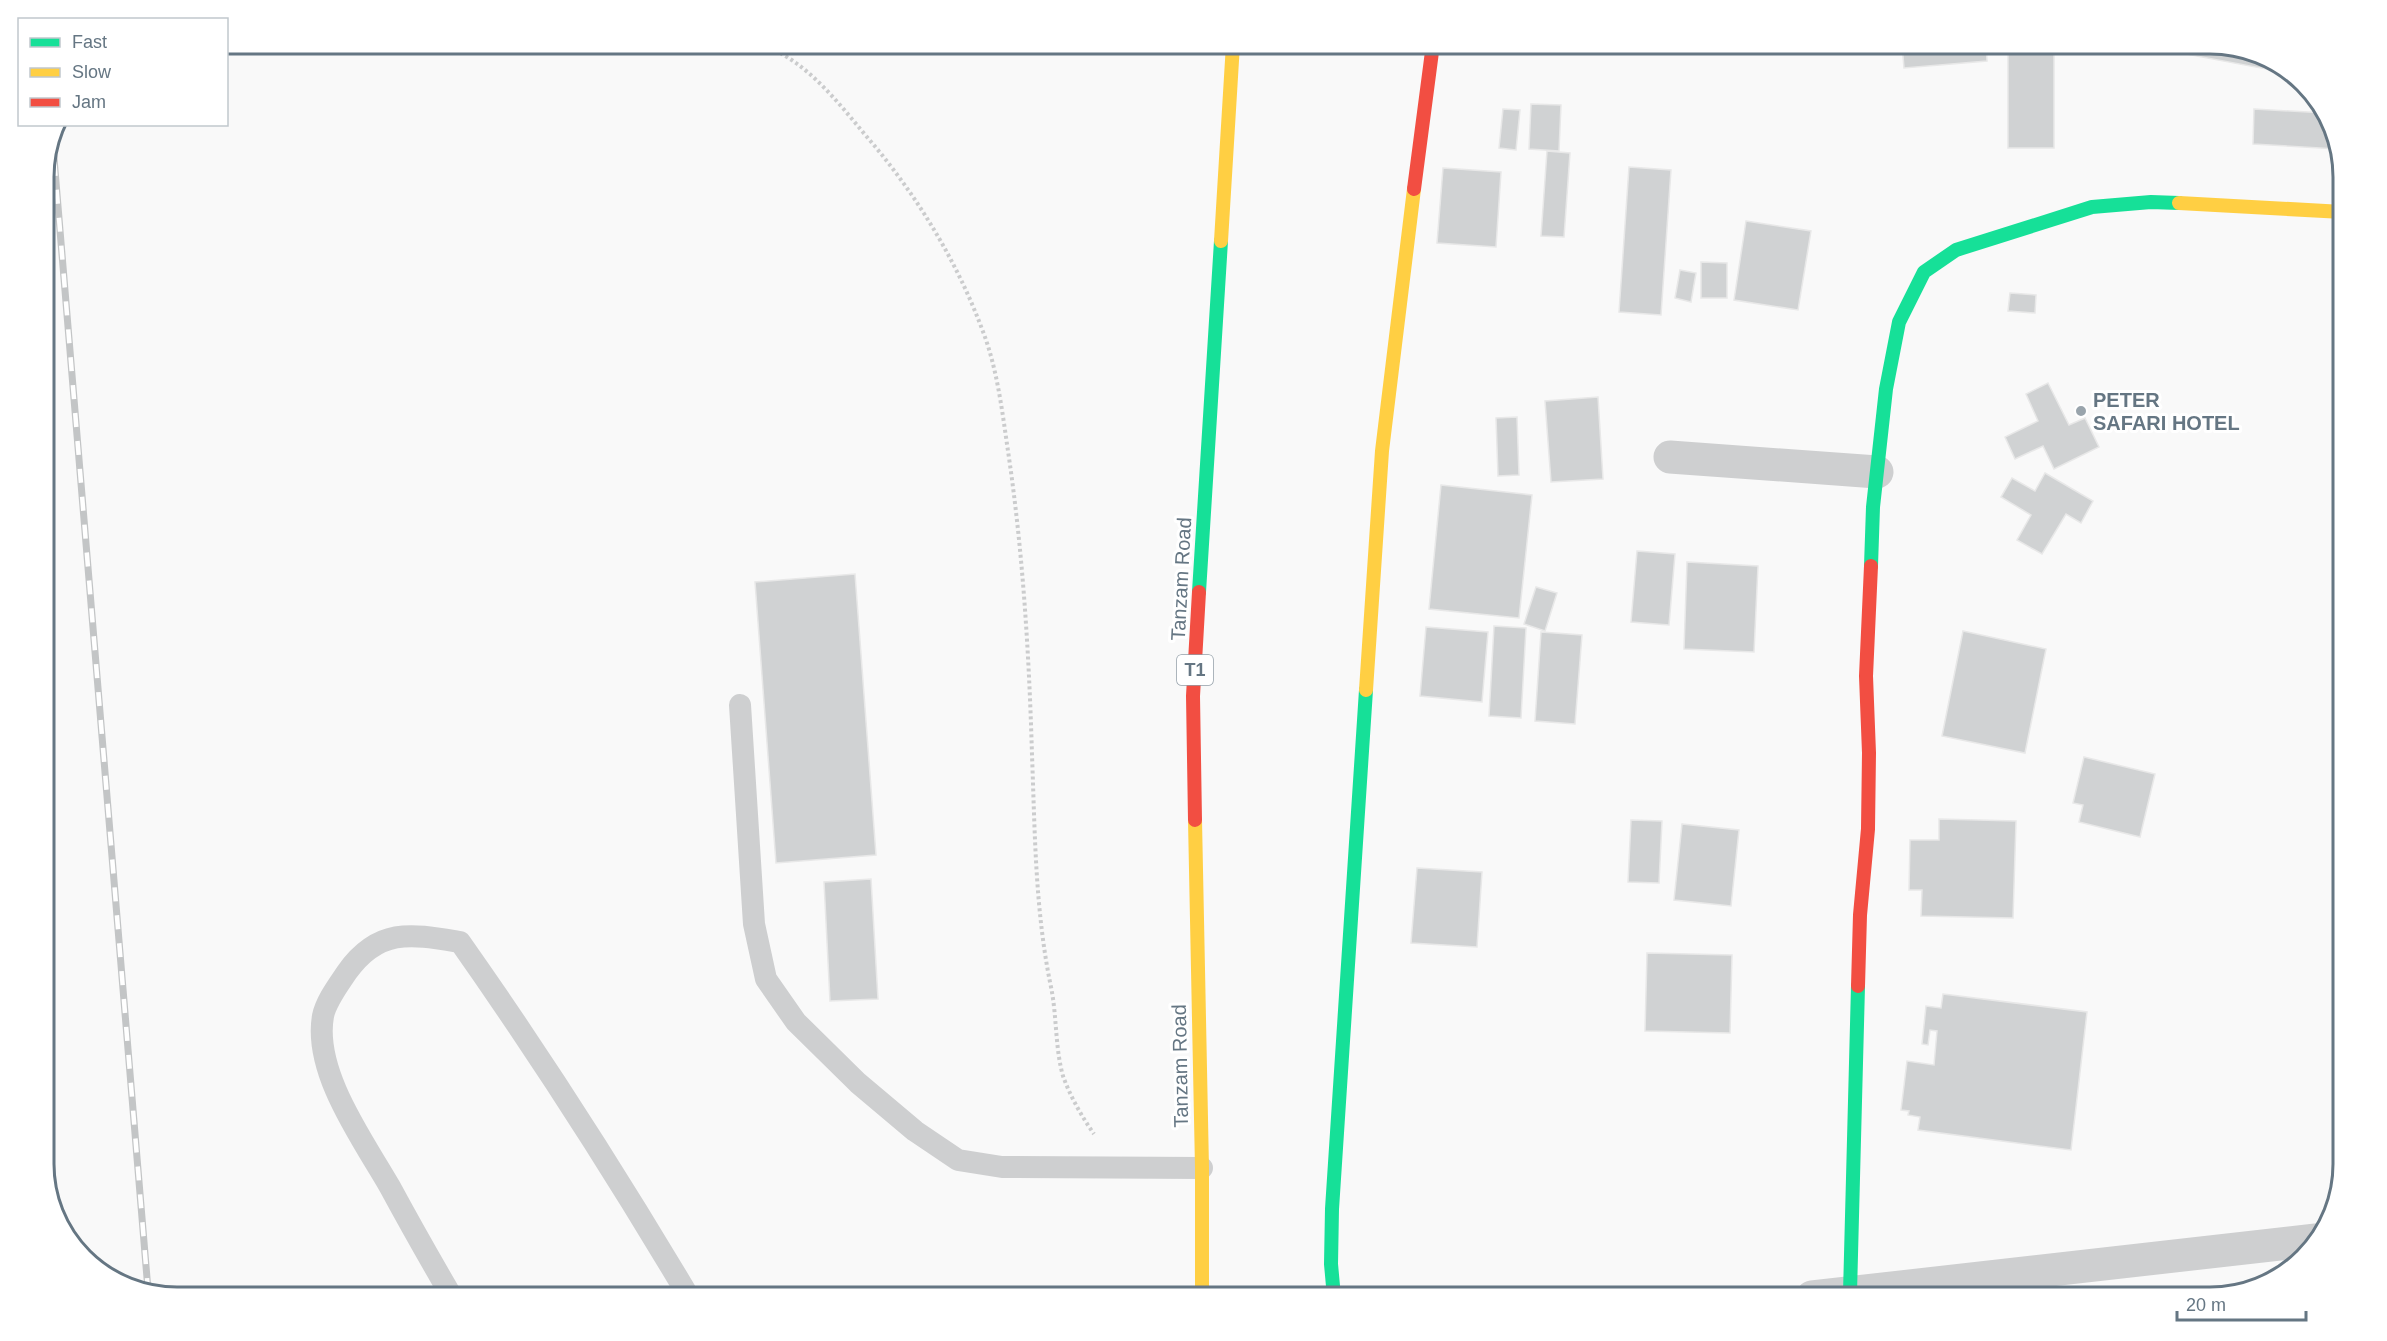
<svg xmlns="http://www.w3.org/2000/svg" width="2387" height="1341" viewBox="0 0 2387 1341" font-family="Arial,sans-serif">
  <style>
    .building { fill: #d0d2d3; stroke: #e8e8e8; stroke-width: 1.5 }
    .lines { fill: none; stroke-linecap: round; stroke-linejoin: round }
    .path { stroke: #cbcccd; stroke-width: 4; stroke-dasharray: 3 3; stroke-linecap: butt }
    .lane { stroke: #cecfd0; stroke-width: 22 }
    .street { stroke: #cecfd0; stroke-width: 33 }
    .fast { stroke: #16e098; stroke-width: 14 }
    .slow { stroke: #ffcf43; stroke-width: 14 }
    .jam { stroke: #f24e42; stroke-width: 14 }
    .rail-casing { stroke: #c3c5c6; stroke-width: 7 }
    .rail { stroke: #fff; stroke-width: 4.5; stroke-dasharray: 14; stroke-linecap: butt }
    .poi-dot { fill: #99a4ac; stroke: #fff; stroke-width: 2 }
    .labels { text-anchor: middle; stroke-width: 6; stroke-linejoin: round; paint-order: stroke }
    .shield { fill: #fff; stroke: #939fa8; stroke-width: 1.5 }
    .shield-label { font-size: 18px; font-weight: bold; fill: #657683 }
    .poi-label { font-size: 20px; font-weight: bold; fill: #657683; stroke: #fff; text-anchor: start }
    .street-label { font-size: 20px; fill: #657683; stroke: #fff }
    .rim { fill: none; stroke: #657683; stroke-width: 3 }
  </style>
  <rect width="100%" height="100%" fill="#f9f9f9"/>
  <!-- building -->
  <g class="building">
    <polygon points="1902,44 1986,44 1987,61 1904,68"/>
    <rect x="2008" y="44" width="46" height="104"/>
    <polygon points="2176,44 2210,44 2268,59 2266,69 2175,52"/>
    <polygon points="1531,104 1561,105 1559,151 1529,149"/>
    <polygon points="1503,109 1520,110 1516,150 1499,148"/>
    <polygon points="2254,109 2325,113 2337,149 2253,144"/>
    <polygon points="1547,151 1570,153 1564,237 1541,236"/>
    <polygon points="1629,167 1671,170 1661,315 1619,312"/>
    <polygon points="1443,168 1501,172 1496,247 1437,243"/>
    <polygon points="1746,221 1811,231 1798,310 1734,300"/>
    <polygon points="1701,262 1727,263 1727,298 1701,298"/>
    <polygon points="1680,270 1696,273 1691,302 1675,298"/>
    <polygon points="2010,293 2036,295 2035,313 2008,311"/>
    <polygon points="2048,383 2069,425 2085,418 2099,447 2054,469 2043,446 2015,459 2005,437 2038,421 2026,394"/>
    <polygon points="1598,397 1603,479 1551,482 1545,401"/>
    <polygon points="1517,417 1519,475 1498,476 1496,418"/>
    <polygon points="2045,473 2093,501 2081,523 2066,514 2042,554 2017,540 2031,515 2001,497 2012,478 2035,491"/>
    <polygon points="1441,485 1532,495 1519,618 1429,609"/>
    <polygon points="1637,551 1675,554 1669,625 1631,622"/>
    <polygon points="1687,562 1758,566 1754,652 1684,649"/>
    <polygon points="855,574 876,855 776,863 755,582"/>
    <polygon points="1536,587 1557,593 1545,631 1524,624"/>
    <polygon points="1494,626 1526,628 1521,718 1489,716"/>
    <polygon points="1426,627 1488,632 1482,702 1420,696"/>
    <polygon points="1963,631 2046,649 2025,753 1942,736"/>
    <polygon points="1541,632 1582,635 1575,724 1535,721"/>
    <polygon points="2084,757 2155,774 2140,837 2079,822 2083,805 2073,803"/>
    <polygon points="1939,819 2016,821 2013,918 1921,916 1922,890 1909,890 1910,840 1939,840"/>
    <polygon points="1631,820 1662,821 1659,883 1628,882"/>
    <polygon points="1682,824 1739,830 1731,906 1674,900"/>
    <polygon points="1417,868 1482,872 1477,947 1411,943"/>
    <polygon points="871,879 878,999 830,1001 824,882"/>
    <polygon points="1647,953 1732,955 1730,1033 1645,1031"/>
    <polygon points="1943,994 2087,1012 2071,1150 1918,1130 1920,1117 1908,1115 1909,1111 1901,1110 1907,1061 1934,1065 1937,1031 1930,1030 1928,1045 1922,1044 1926,1006 1941,1008"/>
  </g>
  <g class="lines">
    <!-- path -->
    <path class="path" d="M758,44C807,58 841,107 873,144C919,199 957,262 982,329C997,367 1002,410 1008,451C1023,552 1029,653 1032,755C1035,833 1035,910 1051,987C1057,1016 1055,1048 1063,1076C1070,1096 1082,1117 1094,1134"/>
    <!-- lane -->
    <g class="lane">
      <polyline points="740,705 754,924 766,979 796,1022 858,1083 915,1131 958,1160 1002,1167 1202,1168"/>
      <path d="M452,1297C431,1261 410,1224 390,1187C363,1140 313,1072 323,1016C326,1001 339,984 347,972C379,927 412,934 460,942C541,1057 617,1176 689,1297"/>
    </g>
    <!-- street -->
    <g class="street">
      <polyline points="1670,457 1877,472"/>
      <polyline points="1812,1297 2316,1240"/>
    </g>
    <!-- fast -->
    <g class="fast">
      <polyline points="1871,566 1873,507 1886,389 1899,322 1924,272 1956,250 2092,207 2151,202 2179,203"/>
      <polyline points="1199,592 1221,241"/>
      <polyline points="1850,1293 1858,986"/>
      <polyline points="1334,1297 1331,1264 1332,1209 1366,690"/>
    </g>
    <!-- slow -->
    <g class="slow">
      <polyline points="2179,203 2343,212"/>
      <polyline points="1221,241 1233,44"/>
      <polyline points="1366,690 1382,451 1414,189"/>
      <polyline points="1195,820 1202,1168 1202,1297"/>
    </g>
    <!-- jam -->
    <g class="jam">
      <polyline points="1414,189 1433,44"/>
      <polyline points="1195,820 1193,696 1199,592"/>
      <polyline points="1858,986 1860,915 1868,829 1869,753 1866,676 1871,566"/>
    </g>
    <defs>
      <polyline id="rail" points="52,134 148,1290"/>
    </defs>
    <!-- rail casing -->
    <use href="#rail" class="rail-casing"/>
    <!-- rail -->
    <use href="#rail" class="rail"/>
  </g>
  <!-- markers -->
  <circle class="poi-dot" cx="2081" cy="411" r="6"/>
  <g class="labels">
    <!-- shield labels -->
    <rect class="shield" x="1177" y="655" width="36" height="30" rx="4.5"/>
    <g class="shield-label">
      <text x="1195" y="676">T1</text>
    </g>
    <!-- poi labels -->
    <g class="poi-label">
      <text x="2093" y="407">PETER<tspan x="2093" dy="23">SAFARI HOTEL</tspan></text>
    </g>
    <!-- street labels -->
    <g class="street-label">
      <text transform="translate(1181 579) rotate(-87)" y="7">Tanzam Road</text>
      <text transform="translate(1180 1066) rotate(-91)" y="7">Tanzam Road</text>
    </g>
  </g>
  <!-- crop -->
  <path d="M0 0H2387V1341H0ZM177 54H2210A123 123 0 0 1 2333 177V1164A123 123 0 0 1 2210 1287H177A123 123 0 0 1 54 1164V177A123 123 0 0 1 177 54Z" fill="#fff" fill-rule="evenodd"/>
  <path class="rim" d="M177 54H2210A123 123 0 0 1 2333 177V1164A123 123 0 0 1 2210 1287H177A123 123 0 0 1 54 1164V177A123 123 0 0 1 177 54Z"/>
  <!-- legend -->
  <rect x="18" y="18" width="210" height="108" fill="#ffffff" stroke="#c1c8cd" stroke-width="1.5"/>
  <rect x="30" y="38" width="30" height="9" fill="#16e098" stroke="#c1c8cd" stroke-width="1.5"/>
  <text x="72" y="48" font-size="18" fill="#657683">Fast</text>
  <rect x="30" y="68" width="30" height="9" fill="#ffcf43" stroke="#c1c8cd" stroke-width="1.5"/>
  <text x="72" y="78" font-size="18" fill="#657683">Slow</text>
  <rect x="30" y="98" width="30" height="9" fill="#f24e42" stroke="#c1c8cd" stroke-width="1.5"/>
  <text x="72" y="108" font-size="18" fill="#657683">Jam</text>
  <!-- scale -->
  <path d="M2177 1311v9h129v-9" fill="none" stroke="#657683" stroke-width="3"/>
  <text x="2186" y="1311" font-size="18" fill="#657683" stroke="#ffffff" stroke-width="4.5" paint-order="stroke">20 m</text>
</svg>
